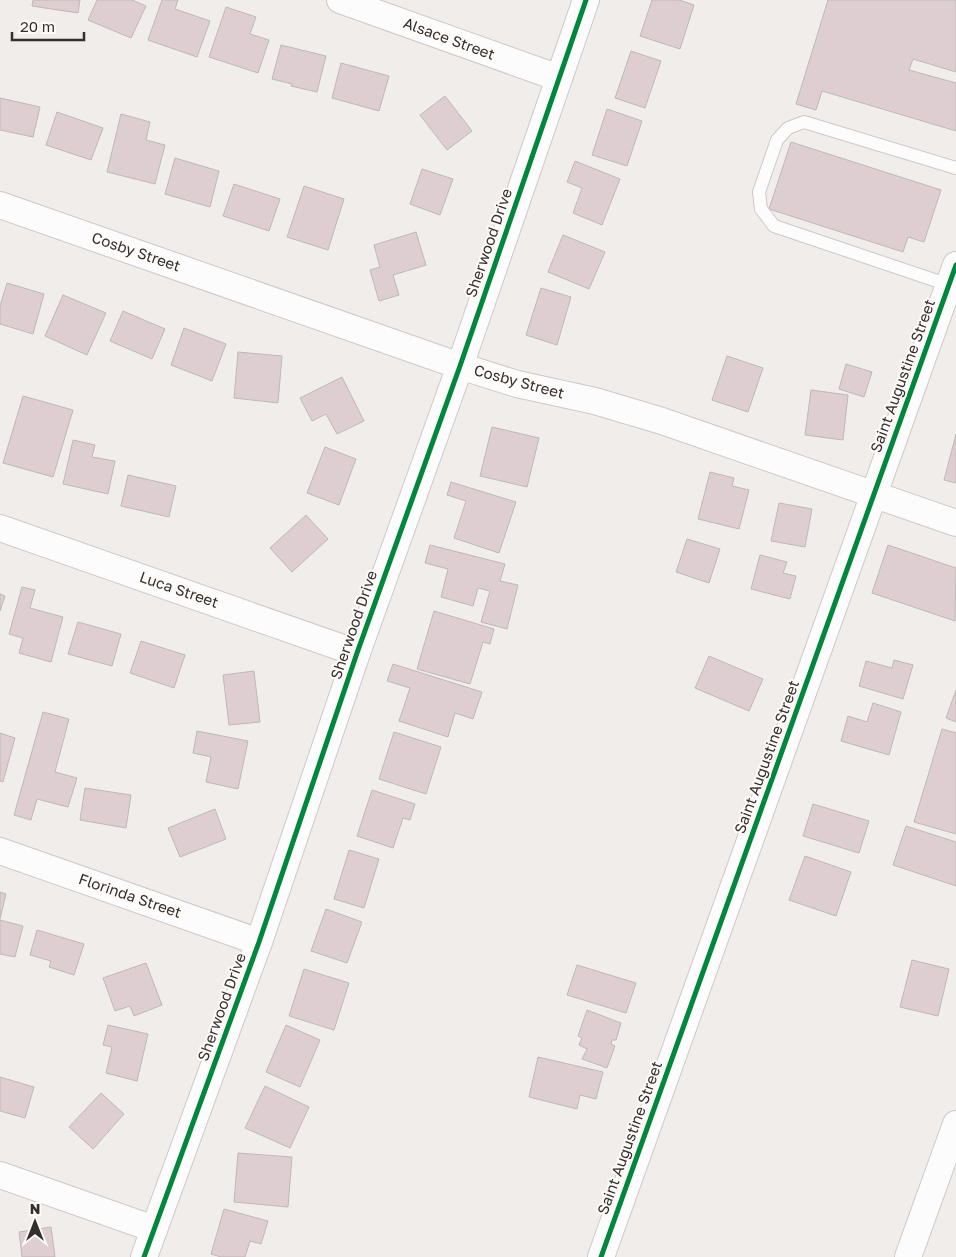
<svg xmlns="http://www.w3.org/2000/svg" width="956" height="1257" viewBox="0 0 956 1257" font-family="'Golos Text',sans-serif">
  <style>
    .building { fill: #deced1; stroke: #bcb9b8 }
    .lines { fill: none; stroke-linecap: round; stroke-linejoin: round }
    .service-casing { stroke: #cdc9c7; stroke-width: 14 }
    .minor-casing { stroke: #cdc9c7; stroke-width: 28 }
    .service { stroke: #fdfcfc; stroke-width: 12 }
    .minor { stroke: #fdfcfc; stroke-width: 26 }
    .cycleway-casing { stroke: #fefaf8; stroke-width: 8 }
    .cycleway { stroke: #00873e; stroke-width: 5 }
    .labels { text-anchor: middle; stroke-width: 4; stroke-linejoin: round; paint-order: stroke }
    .street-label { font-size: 15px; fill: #322f2d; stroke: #fefaf8 }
  </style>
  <rect width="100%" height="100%" fill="#f1edea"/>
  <!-- building -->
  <g class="building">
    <polygon points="33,0 80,0 78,13 32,6"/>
    <polygon points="97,0 132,0 146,6 131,38 88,20"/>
    <polygon points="162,0 178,0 175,9 210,21 197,57 148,40"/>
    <polygon points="652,0 679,0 694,5 680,49 640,36"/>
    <polygon points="828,0 956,0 956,72 913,59 909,70 956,83 956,131 822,91 816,110 796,104"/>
    <polygon points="226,7 256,17 250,34 269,40 258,73 209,57"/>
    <polygon points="281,45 326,56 317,92 291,86 292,84 272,79"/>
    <polygon points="631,51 661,61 645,108 615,98"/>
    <polygon points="341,63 389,76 379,111 332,98"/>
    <polygon points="445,96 472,131 447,150 420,115"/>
    <polygon points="0,98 40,107 33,137 0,130"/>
    <polygon points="607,109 642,121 627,166 592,155"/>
    <polygon points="57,112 103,128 91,160 46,145"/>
    <polygon points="121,114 150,122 146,140 165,145 155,184 107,172"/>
    <polygon points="791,142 941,190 924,242 908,237 903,252 769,209"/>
    <polygon points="175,158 219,171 210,207 165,194"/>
    <polygon points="575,161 620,179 602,225 573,213 582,188 567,182"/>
    <polygon points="422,169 453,179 440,215 410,204"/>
    <polygon points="234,184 280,199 269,231 223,216"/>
    <polygon points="304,186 344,199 328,250 287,237"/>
    <polygon points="416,232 426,265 393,275 399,295 379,301 370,270 380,267 374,245"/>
    <polygon points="563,235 605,252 589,289 548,272"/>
    <polygon points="7,283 44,294 33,334 0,324 0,306"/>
    <polygon points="541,288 571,297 557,345 526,335"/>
    <polygon points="63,295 106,313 87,355 45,336"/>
    <polygon points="123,311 165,329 152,359 110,341"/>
    <polygon points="184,328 226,344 212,381 171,365"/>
    <polygon points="238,352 282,356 278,403 234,398"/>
    <polygon points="727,356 763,368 748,412 712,400"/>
    <polygon points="846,364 872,372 864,397 839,389"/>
    <polygon points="342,377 364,421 337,434 326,414 312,421 300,398"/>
    <polygon points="811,390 848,395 843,440 805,435"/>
    <polygon points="23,396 73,410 53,477 3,463"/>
    <polygon points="492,427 539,438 527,487 480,476"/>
    <polygon points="956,434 956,483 944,480"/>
    <polygon points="73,440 95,445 92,457 115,461 108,494 63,484"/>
    <polygon points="325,447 356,459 339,505 307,493"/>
    <polygon points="710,472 734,478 732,486 749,490 739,529 698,519"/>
    <polygon points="128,475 176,486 169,517 121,506"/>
    <polygon points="451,482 516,502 499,553 454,538 466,501 447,495"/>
    <polygon points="779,503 812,509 805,547 771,541"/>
    <polygon points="306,515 328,539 292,572 270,548"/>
    <polygon points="687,539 720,549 709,583 676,572"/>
    <polygon points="430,545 505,564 500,581 518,585 507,629 481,622 490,591 478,588 473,606 441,597 448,569 425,563"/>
    <polygon points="888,545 956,568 955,621 872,593"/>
    <polygon points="760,555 787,562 783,573 796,576 790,599 751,589"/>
    <polygon points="22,587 35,590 30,608 63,617 51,662 19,653 23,638 9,634"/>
    <polygon points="0,594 5,596 0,611"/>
    <polygon points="434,611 494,629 490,644 483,642 470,684 417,669"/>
    <polygon points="78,622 121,634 112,666 68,654"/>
    <polygon points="141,641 185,655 174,688 130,673"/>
    <polygon points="709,656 763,679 749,711 695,688"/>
    <polygon points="894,660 913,665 903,699 859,686 866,661 892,668"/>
    <polygon points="393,664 482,692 473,719 455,713 448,737 399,721 410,688 387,681"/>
    <polygon points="254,671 260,722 229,725 223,675"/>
    <polygon points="956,690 956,722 946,718"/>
    <polygon points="873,703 901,712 889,755 841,741 848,716 867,722"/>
    <polygon points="43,712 69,719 55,772 77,778 68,807 37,799 31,820 14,815"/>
    <polygon points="942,729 956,733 956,834 914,822"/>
    <polygon points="197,731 248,741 238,789 206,782 211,757 193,753"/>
    <polygon points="394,732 441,747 426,794 379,779"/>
    <polygon points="0,733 15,738 3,782 0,781"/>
    <polygon points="85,788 131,795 126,828 80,820"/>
    <polygon points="372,790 415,804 410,820 403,818 393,848 357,836"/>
    <polygon points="813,804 869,821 859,853 803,836"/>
    <polygon points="215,809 226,839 180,857 168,828"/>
    <polygon points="906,826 956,842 956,886 893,865"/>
    <polygon points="349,850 379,859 364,908 334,899"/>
    <polygon points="805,856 851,872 836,916 789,900"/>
    <polygon points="0,892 6,894 0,919"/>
    <polygon points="326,909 362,922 347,963 311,951"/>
    <polygon points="0,920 23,926 15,957 0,954"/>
    <polygon points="37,930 84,944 74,975 49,967 51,961 30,955"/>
    <polygon points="912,960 949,969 938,1016 900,1007"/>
    <polygon points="146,963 162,1005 134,1016 130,1006 115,1011 103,978"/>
    <polygon points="577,965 636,983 626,1013 567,995"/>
    <polygon points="304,969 349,983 334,1030 289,1016"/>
    <polygon points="587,1010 621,1023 616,1040 612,1040 611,1044 615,1046 607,1068 582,1059 587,1049 579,1045 582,1038 578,1036"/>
    <polygon points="108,1025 148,1034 137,1081 106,1073 112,1047 103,1045"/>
    <polygon points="286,1025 320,1040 300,1087 266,1072"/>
    <polygon points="538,1057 603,1072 596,1099 580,1095 577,1109 529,1097"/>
    <polygon points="0,1077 34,1087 25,1118 0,1111"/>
    <polygon points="265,1086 309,1107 290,1148 245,1128"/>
    <polygon points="101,1093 124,1114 93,1149 69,1127"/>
    <polygon points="238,1153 292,1157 288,1207 234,1202"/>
    <polygon points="224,1209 268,1221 261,1244 250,1241 245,1257 221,1257 211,1254"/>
    <polygon points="51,1227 55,1257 22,1257 19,1232"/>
  </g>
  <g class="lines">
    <defs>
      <polyline id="service" points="949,285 774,226 761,209 759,192 777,140 788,128 804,122 956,168"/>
      <g id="minor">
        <polyline points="340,0 559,78"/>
        <polyline points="0,205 460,366 517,384 595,401 662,421 956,523"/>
        <polyline points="0,528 357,653"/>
        <polyline points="0,851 259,942"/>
        <polyline points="0,1175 154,1229"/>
        <polyline points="144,1257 259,942 357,653 460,366 586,0"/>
        <polyline points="601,1257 956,265"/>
        <polyline points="908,1257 956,1124"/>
      </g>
    </defs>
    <!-- service casing -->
    <use href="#service" class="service-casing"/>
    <!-- minor casing -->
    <use href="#minor" class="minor-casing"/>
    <!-- service -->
    <use href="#service" class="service"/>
    <!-- minor -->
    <use href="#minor" class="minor"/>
    <defs>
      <g id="cycleway">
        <polyline points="144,1257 259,942 357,653 460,366 586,0"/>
        <polyline points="601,1257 956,265"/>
      </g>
    </defs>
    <!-- cycleway casing -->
    <use href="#cycleway" class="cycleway-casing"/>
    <!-- cycleway -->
    <use href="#cycleway" class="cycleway"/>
  </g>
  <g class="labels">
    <!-- street labels -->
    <g class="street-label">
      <text transform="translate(449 39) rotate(20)" y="5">Alsace Street</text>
      <text transform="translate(489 243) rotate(-71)" y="5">Sherwood Drive</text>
      <text transform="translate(136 252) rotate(19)" y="5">Cosby Street</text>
      <text transform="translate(903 376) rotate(-70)" y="5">Saint Augustine Street</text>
      <text transform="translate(519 382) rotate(15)" y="5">Cosby Street</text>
      <text transform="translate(179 590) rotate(19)" y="5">Luca Street</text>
      <text transform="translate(354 625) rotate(-71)" y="5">Sherwood Drive</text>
      <text transform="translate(767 757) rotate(-70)" y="5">Saint Augustine Street</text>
      <text transform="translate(130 896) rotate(19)" y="5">Florinda Street</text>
      <text transform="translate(222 1007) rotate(-70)" y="5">Sherwood Drive</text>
      <text transform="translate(630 1138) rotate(-70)" y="5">Saint Augustine Street</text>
    </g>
  </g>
  <!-- north arrow -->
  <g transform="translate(35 1222)" stroke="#fefaf8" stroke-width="4" paint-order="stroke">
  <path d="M0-4L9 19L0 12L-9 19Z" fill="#322f2d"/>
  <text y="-8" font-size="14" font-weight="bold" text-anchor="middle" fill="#322f2d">N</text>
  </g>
  <!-- scale -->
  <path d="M12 32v8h72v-8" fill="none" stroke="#322f2d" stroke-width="2.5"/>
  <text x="20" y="32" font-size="15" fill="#322f2d" stroke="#fefaf8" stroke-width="4" paint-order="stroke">20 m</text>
</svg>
